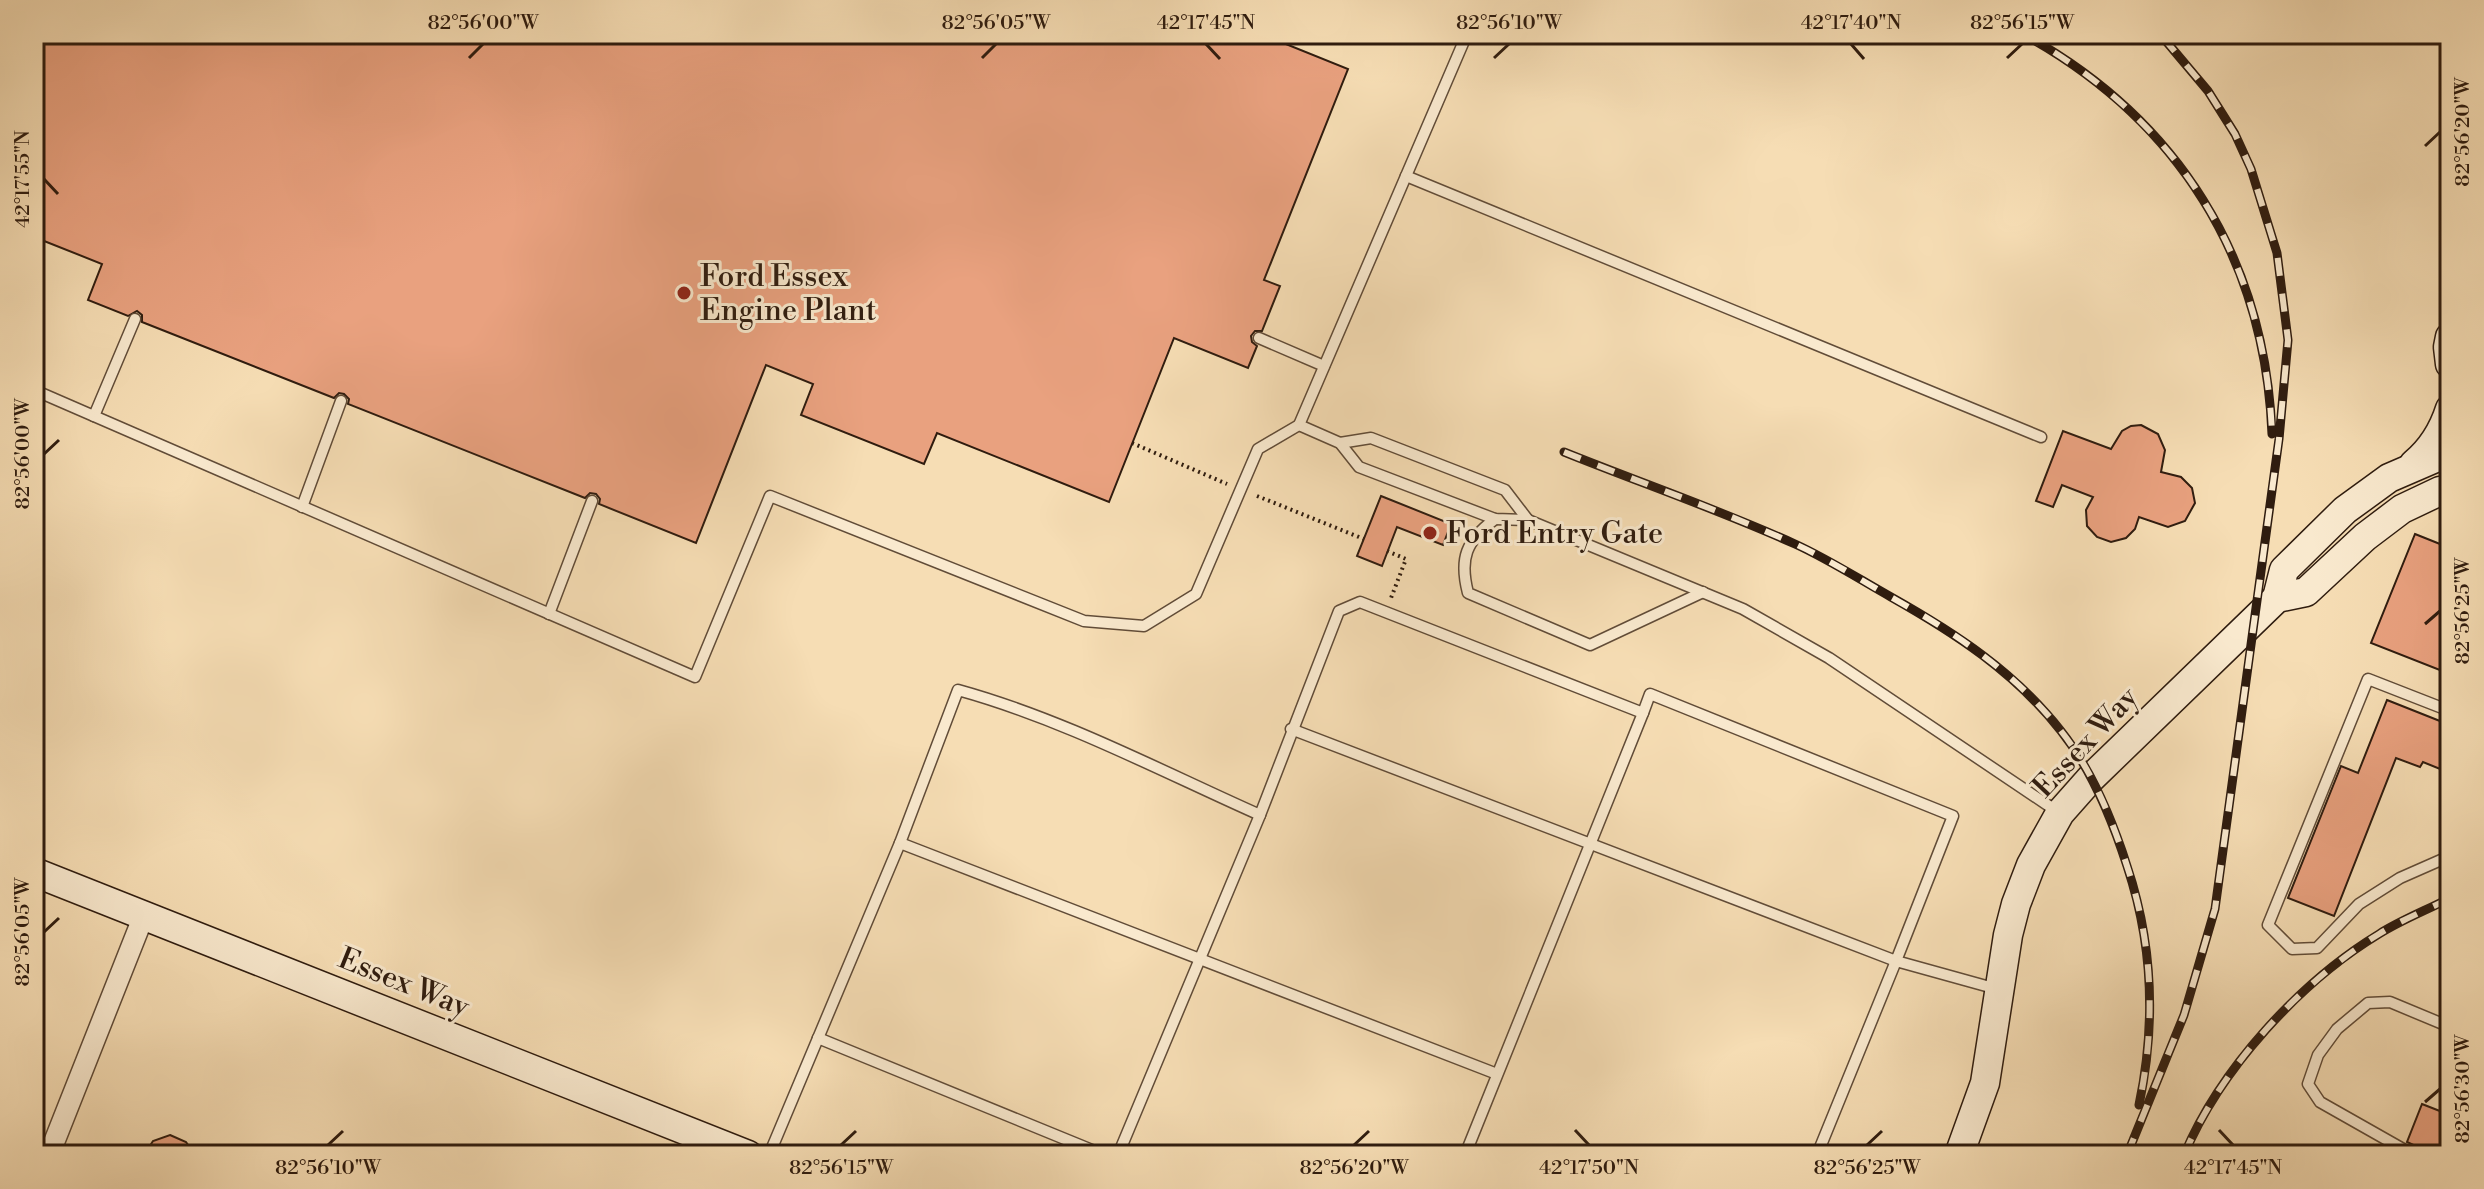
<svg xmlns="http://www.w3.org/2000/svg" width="2484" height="1189" viewBox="0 0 2484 1189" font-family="'Libre Bodoni',serif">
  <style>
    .building { fill: #e9a17f; stroke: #2f1c0f; stroke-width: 2 }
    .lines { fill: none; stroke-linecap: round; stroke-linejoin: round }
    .lane-casing { stroke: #614c38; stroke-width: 13 }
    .street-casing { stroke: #614c38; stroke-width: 23 }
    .secondary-casing { stroke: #2f1c0f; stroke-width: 31 }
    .path { stroke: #2f1c0f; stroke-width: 4; stroke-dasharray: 2 4; stroke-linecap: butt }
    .lane { stroke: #f9e9ce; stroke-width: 10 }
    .street { stroke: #f9e9ce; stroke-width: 20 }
    .secondary { stroke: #f9e9ce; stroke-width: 28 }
    .rail-casing { stroke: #2f1c0f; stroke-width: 9 }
    .rail { stroke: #f9e9ce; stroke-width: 6; stroke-dasharray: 18; stroke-linecap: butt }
    .ticks { fill: none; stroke: #2f1c0f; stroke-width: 3 }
    .poi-dot { fill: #8f2418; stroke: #f9e9ce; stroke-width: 3 }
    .labels { text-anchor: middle; stroke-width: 6; stroke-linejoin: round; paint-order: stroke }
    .poi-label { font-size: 30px; fill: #2f1c0f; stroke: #f9e9ce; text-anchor: start }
    .street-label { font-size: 30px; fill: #2f1c0f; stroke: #f9e9ce }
    .neatline { fill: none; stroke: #2f1c0f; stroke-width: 3 }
    .ticks-label { font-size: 20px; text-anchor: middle; fill: #2f1c0f }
  </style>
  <rect width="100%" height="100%" fill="#f6ddb4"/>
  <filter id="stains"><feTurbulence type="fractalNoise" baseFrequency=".0025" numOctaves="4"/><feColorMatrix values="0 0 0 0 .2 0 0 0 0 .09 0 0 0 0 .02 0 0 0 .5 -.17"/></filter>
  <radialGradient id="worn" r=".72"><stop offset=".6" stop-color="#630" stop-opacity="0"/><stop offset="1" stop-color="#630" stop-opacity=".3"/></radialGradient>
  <!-- building -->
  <g class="building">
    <polygon points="34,34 1261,34 1348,69 1264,280 1280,286 1262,331 1255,331 1251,336 1252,342 1257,346 1248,368 1174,338 1109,502 937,433 924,464 801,415 813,384 766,365 696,543 599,504 600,499 596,494 590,493 585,498 348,404 349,399 344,394 339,393 334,398 142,322 142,315 137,311 128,316 88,300 102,264 34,237"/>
    <polygon points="2141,425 2158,434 2165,450 2161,472 2181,477 2192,488 2195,503 2185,521 2168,527 2139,517 2135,529 2126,538 2111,542 2097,537 2087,526 2086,510 2093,497 2062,485 2053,507 2036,501 2063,431 2111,449 2122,431 2131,426"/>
    <polygon points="1381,496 1451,524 1443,545 1397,527 1382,566 1357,556"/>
    <polygon points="2415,534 2450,548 2450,674 2371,643"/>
    <polygon points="2387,700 2450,725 2450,773 2423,762 2420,767 2396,758 2334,916 2288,898 2341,766 2358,773"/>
    <polygon points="2422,1104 2450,1115 2450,1155 2435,1155 2407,1142"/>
    <polygon points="170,1135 186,1142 195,1155 144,1155 153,1141"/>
  </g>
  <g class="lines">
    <defs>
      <g id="lane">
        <polyline points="1406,176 2041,437"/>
        <polyline points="1259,338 1324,366"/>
        <polyline points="34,390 695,677 770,496 1084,621 1144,626 1196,594 1258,449 1299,425 1340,443 1359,467 1495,519 1528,520 1743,609 1829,658 2058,812"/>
        <polyline points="94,416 135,319"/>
        <polyline points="1299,425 1467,34"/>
        <polyline points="1340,443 1371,438 1505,490 1528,520"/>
        <polyline points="302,507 341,401"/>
        <path d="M1495,519C1466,541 1459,558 1468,593L1590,645L1703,592"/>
        <polyline points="549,614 592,501"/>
        <polyline points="2450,711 2368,679 2268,925 2292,949 2317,948 2359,904 2400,878 2450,856"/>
        <polyline points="1291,729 1896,961 1953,816 1650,694 1643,713"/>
        <polyline points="900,843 1497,1074"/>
        <polyline points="818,1038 1104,1155"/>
        <path d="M769,1155L900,843L958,690C1063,719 1161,771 1260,815"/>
        <polyline points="1118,1155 1260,815 1339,611 1360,602 1643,713 1465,1155"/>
        <polyline points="1817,1155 1896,961 1997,989"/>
        <polyline points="2419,1155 2403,1149 2320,1102 2308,1084 2318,1055 2337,1029 2368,1003 2390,1002 2450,1027"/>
      </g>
      <polyline id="street" points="49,1155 144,915"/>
      <g id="secondary">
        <polyline points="2450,337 2448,347 2450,364"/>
        <path d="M2414,464C2432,449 2443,431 2450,409"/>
        <polyline points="2277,598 2284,570 2345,510 2389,478 2440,456 2450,455"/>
        <polyline points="34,872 748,1155"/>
        <polyline points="1959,1155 1985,1083 2008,935 2016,904 2031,865 2060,813 2091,778 2277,598 2306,592 2365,537 2402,509 2440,491 2450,490"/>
      </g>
    </defs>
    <!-- lane casing -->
    <use href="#lane" class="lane-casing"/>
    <!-- street casing -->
    <use href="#street" class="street-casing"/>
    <!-- secondary casing -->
    <use href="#secondary" class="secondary-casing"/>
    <!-- path -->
    <g class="path">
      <polyline points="1132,443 1227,484"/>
      <polyline points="1257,496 1364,539"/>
      <polyline points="1387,551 1406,559 1391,598"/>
    </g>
    <!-- lane -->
    <use href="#lane" class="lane"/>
    <!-- street -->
    <use href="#street" class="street"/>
    <!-- secondary -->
    <use href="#secondary" class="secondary"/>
    <defs>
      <g id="rail">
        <path d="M2023,34C2178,119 2265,258 2272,434"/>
        <path d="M1564,452C1641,483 1720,510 1795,544C1828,559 1859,579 1891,597C1955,633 2015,672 2061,731C2092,770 2112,819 2127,866C2153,944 2156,1024 2139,1105"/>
        <polyline points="2127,1155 2184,1015 2215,909 2279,439 2288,340 2277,253 2251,169 2235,134 2208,91 2160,34"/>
        <path d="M2184,1155C2220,1069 2300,982 2379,934C2401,920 2427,910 2450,898"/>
      </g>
    </defs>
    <!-- rail casing -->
    <use href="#rail" class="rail-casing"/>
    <!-- rail -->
    <use href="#rail" class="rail"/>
  </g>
  <!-- ticks -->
  <path class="ticks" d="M1206,44L1220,59M1851,44L1864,59M469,58L483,44M982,58L996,44M1494,58L1509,44M2007,58L2022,44M2425,146L2440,132M44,179L58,194M44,454L59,440M2425,624L2440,611M44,932L59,918M2425,1102L2440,1089M1575,1130L1589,1145M2219,1130L2233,1145M328,1145L343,1131M841,1145L856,1131M1354,1145L1369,1131M1867,1145L1882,1131"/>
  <!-- markers -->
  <g class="poi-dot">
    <circle cx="684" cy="293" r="8"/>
    <circle cx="1430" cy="533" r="8"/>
  </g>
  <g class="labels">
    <!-- poi labels -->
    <g class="poi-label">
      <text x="700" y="286">Ford Essex<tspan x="700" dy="34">Engine Plant</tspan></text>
      <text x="1446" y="543">Ford Entry Gate</text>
    </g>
    <!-- street labels -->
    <g class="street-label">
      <text transform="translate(2085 742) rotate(-47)" y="10">Essex Way</text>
      <text transform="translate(404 982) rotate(22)" y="10">Essex Way</text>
    </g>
  </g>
  <!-- margin -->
  <rect width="2484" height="1189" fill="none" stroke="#f6ddb4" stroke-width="88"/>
  <rect x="44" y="44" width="2396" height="1101" class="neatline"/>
  <g class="ticks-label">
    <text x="483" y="29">82°56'00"W</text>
    <text x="996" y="29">82°56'05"W</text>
    <text x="1206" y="29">42°17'45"N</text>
    <text x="1509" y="29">82°56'10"W</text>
    <text x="1851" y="29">42°17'40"N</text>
    <text x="2022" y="29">82°56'15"W</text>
    <text transform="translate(2462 132) rotate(-90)" y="7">82°56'20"W</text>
    <text transform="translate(22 179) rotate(-90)" y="7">42°17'55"N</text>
    <text transform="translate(22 454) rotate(-90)" y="7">82°56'00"W</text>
    <text transform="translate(2462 611) rotate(-90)" y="7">82°56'25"W</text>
    <text transform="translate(22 932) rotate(-90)" y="7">82°56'05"W</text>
    <text transform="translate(2462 1089) rotate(-90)" y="7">82°56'30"W</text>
    <text x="328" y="1174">82°56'10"W</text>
    <text x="841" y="1174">82°56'15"W</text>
    <text x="1354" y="1174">82°56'20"W</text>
    <text x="1589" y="1174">42°17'50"N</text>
    <text x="1867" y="1174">82°56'25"W</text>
    <text x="2233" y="1174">42°17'45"N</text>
  </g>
  <rect width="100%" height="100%" filter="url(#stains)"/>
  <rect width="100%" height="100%" fill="url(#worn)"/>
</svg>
